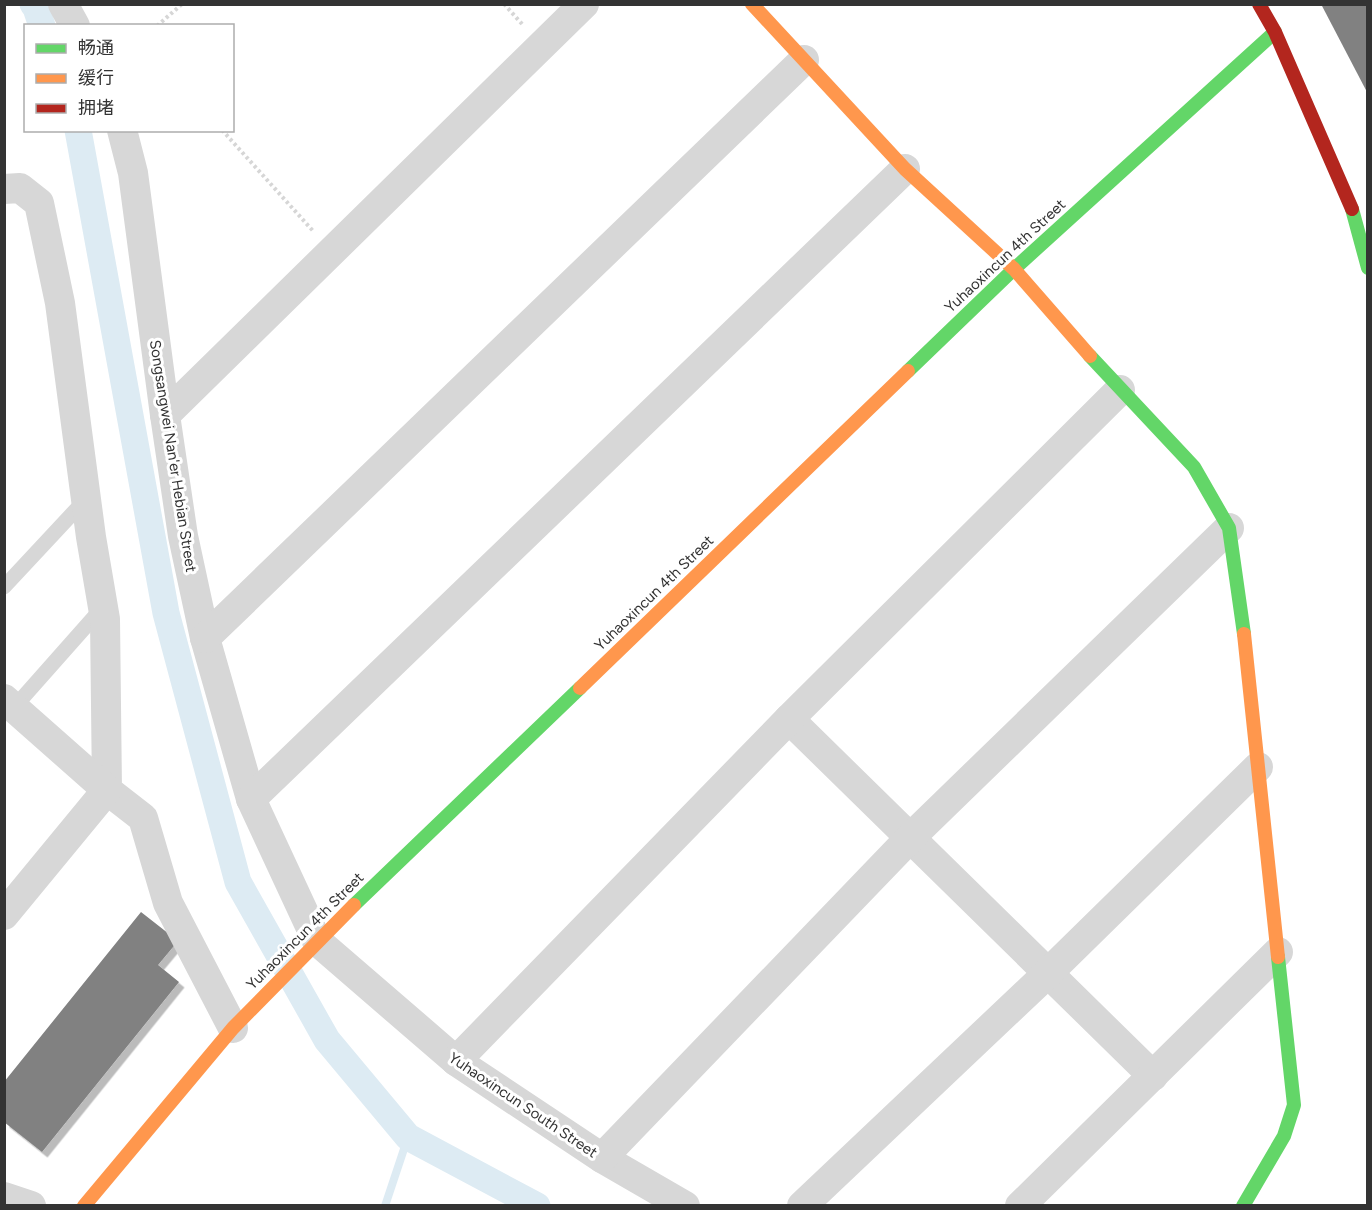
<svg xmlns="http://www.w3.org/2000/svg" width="1372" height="1210" viewBox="0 0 1372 1210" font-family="Figtree,'Noto Sans SC',sans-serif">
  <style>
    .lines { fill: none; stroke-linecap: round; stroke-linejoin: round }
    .stream { stroke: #ddebf3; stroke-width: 8 }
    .canal { stroke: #ddebf3; stroke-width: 27 }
    .building { fill: #818181; filter: url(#shadow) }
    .path { stroke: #d6d6d6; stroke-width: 4; stroke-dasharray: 3 3; stroke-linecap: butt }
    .lane { stroke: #d7d7d7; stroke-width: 15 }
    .street { stroke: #d7d7d7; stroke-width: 30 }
    .fast { stroke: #63d668; stroke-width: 14 }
    .slow { stroke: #ff974d; stroke-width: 14 }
    .jam { stroke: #b3261e; stroke-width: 14 }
    .labels { text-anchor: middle; stroke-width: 6; stroke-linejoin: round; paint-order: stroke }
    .street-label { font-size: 15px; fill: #333; stroke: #fff }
  </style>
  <defs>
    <filter id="shadow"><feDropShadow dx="5.5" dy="5.5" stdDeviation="0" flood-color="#0004"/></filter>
  </defs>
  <rect width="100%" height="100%" fill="#fff"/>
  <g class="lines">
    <!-- stream -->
    <polyline class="stream" points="385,1206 408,1137"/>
    <!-- canal -->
    <g class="canal">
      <polyline points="33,4 36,8 42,26"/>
      <polyline points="78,130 166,613 238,882 327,1040 408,1137 537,1206"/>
    </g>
  </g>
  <!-- building -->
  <g class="building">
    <polygon points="1321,4 1368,4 1368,94"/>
    <polygon points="141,912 178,941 158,965 179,982 42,1152 4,1122 4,1082"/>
  </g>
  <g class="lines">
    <!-- path -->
    <g class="path">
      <polyline points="504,4 523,25"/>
      <polyline points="157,26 182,4"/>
      <polyline points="222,130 314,232"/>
    </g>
    <!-- lane -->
    <g class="lane">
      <polyline points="4,587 86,499"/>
      <polyline points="10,712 103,607"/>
    </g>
    <!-- street -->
    <g class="street">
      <polyline points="63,4 75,26"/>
      <polyline points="122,130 133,173 165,415 183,536 205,638 251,799 317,941 456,1061 602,1158 685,1206"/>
      <polyline points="4,189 20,188 39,203 60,303 91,537 105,619 107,790 143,818 168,903 233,1028"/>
      <polyline points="165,415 584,4"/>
      <polyline points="205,638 804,60"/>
      <polyline points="4,699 107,790 4,915"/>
      <polyline points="789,719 1153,1076"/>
      <polyline points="251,799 905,169"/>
      <polyline points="456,1061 789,719 1120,390"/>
      <polyline points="602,1158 910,838 1229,528"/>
      <polyline points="4,1197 31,1206"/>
      <polyline points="802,1206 1048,973 1258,767"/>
      <polyline points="1020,1206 1278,952"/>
    </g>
    <!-- fast -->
    <g class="fast">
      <polyline points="1352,209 1368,268"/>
      <polyline points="1090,356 1194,467 1229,528 1244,634"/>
      <polyline points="908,371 1014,269 1275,32"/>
      <polyline points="354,905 580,688"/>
      <polyline points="1243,1206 1284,1136 1294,1105 1278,957"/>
    </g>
    <!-- slow -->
    <g class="slow">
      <polyline points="752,4 905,169 1014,269 1090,356"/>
      <polyline points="1244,634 1278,957"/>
      <polyline points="580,688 908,371"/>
      <polyline points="84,1206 233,1028 354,905"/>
    </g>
    <!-- jam -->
    <polyline class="jam" points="1259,4 1275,32 1352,209"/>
  </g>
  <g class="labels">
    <!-- street labels -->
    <g class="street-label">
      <text transform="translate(1005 256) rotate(-43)" y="5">Yuhaoxincun 4th Street</text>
      <text transform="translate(173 456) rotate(81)" y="5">Songsangwei Nan'er Hebian Street</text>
      <text transform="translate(654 593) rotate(-44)" y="5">Yuhaoxincun 4th Street</text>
      <text transform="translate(305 931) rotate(-45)" y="5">Yuhaoxincun 4th Street</text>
      <text transform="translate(523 1105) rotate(34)" y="5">Yuhaoxincun South Street</text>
    </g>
  </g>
  <!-- border -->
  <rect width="1372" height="1210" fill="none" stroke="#333333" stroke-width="12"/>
  <!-- legend -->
  <rect x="24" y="24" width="210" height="108" fill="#ffffff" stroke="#adadad" stroke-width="1.5"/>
  <rect x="36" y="44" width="30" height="9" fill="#63d668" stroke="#adadad" stroke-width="1.5"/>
  <text x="78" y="54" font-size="18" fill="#333333">畅通</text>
  <rect x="36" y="74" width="30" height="9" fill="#ff974d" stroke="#adadad" stroke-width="1.5"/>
  <text x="78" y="84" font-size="18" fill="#333333">缓行</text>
  <rect x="36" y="104" width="30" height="9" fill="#b3261e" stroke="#adadad" stroke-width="1.5"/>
  <text x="78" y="114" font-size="18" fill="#333333">拥堵</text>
</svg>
